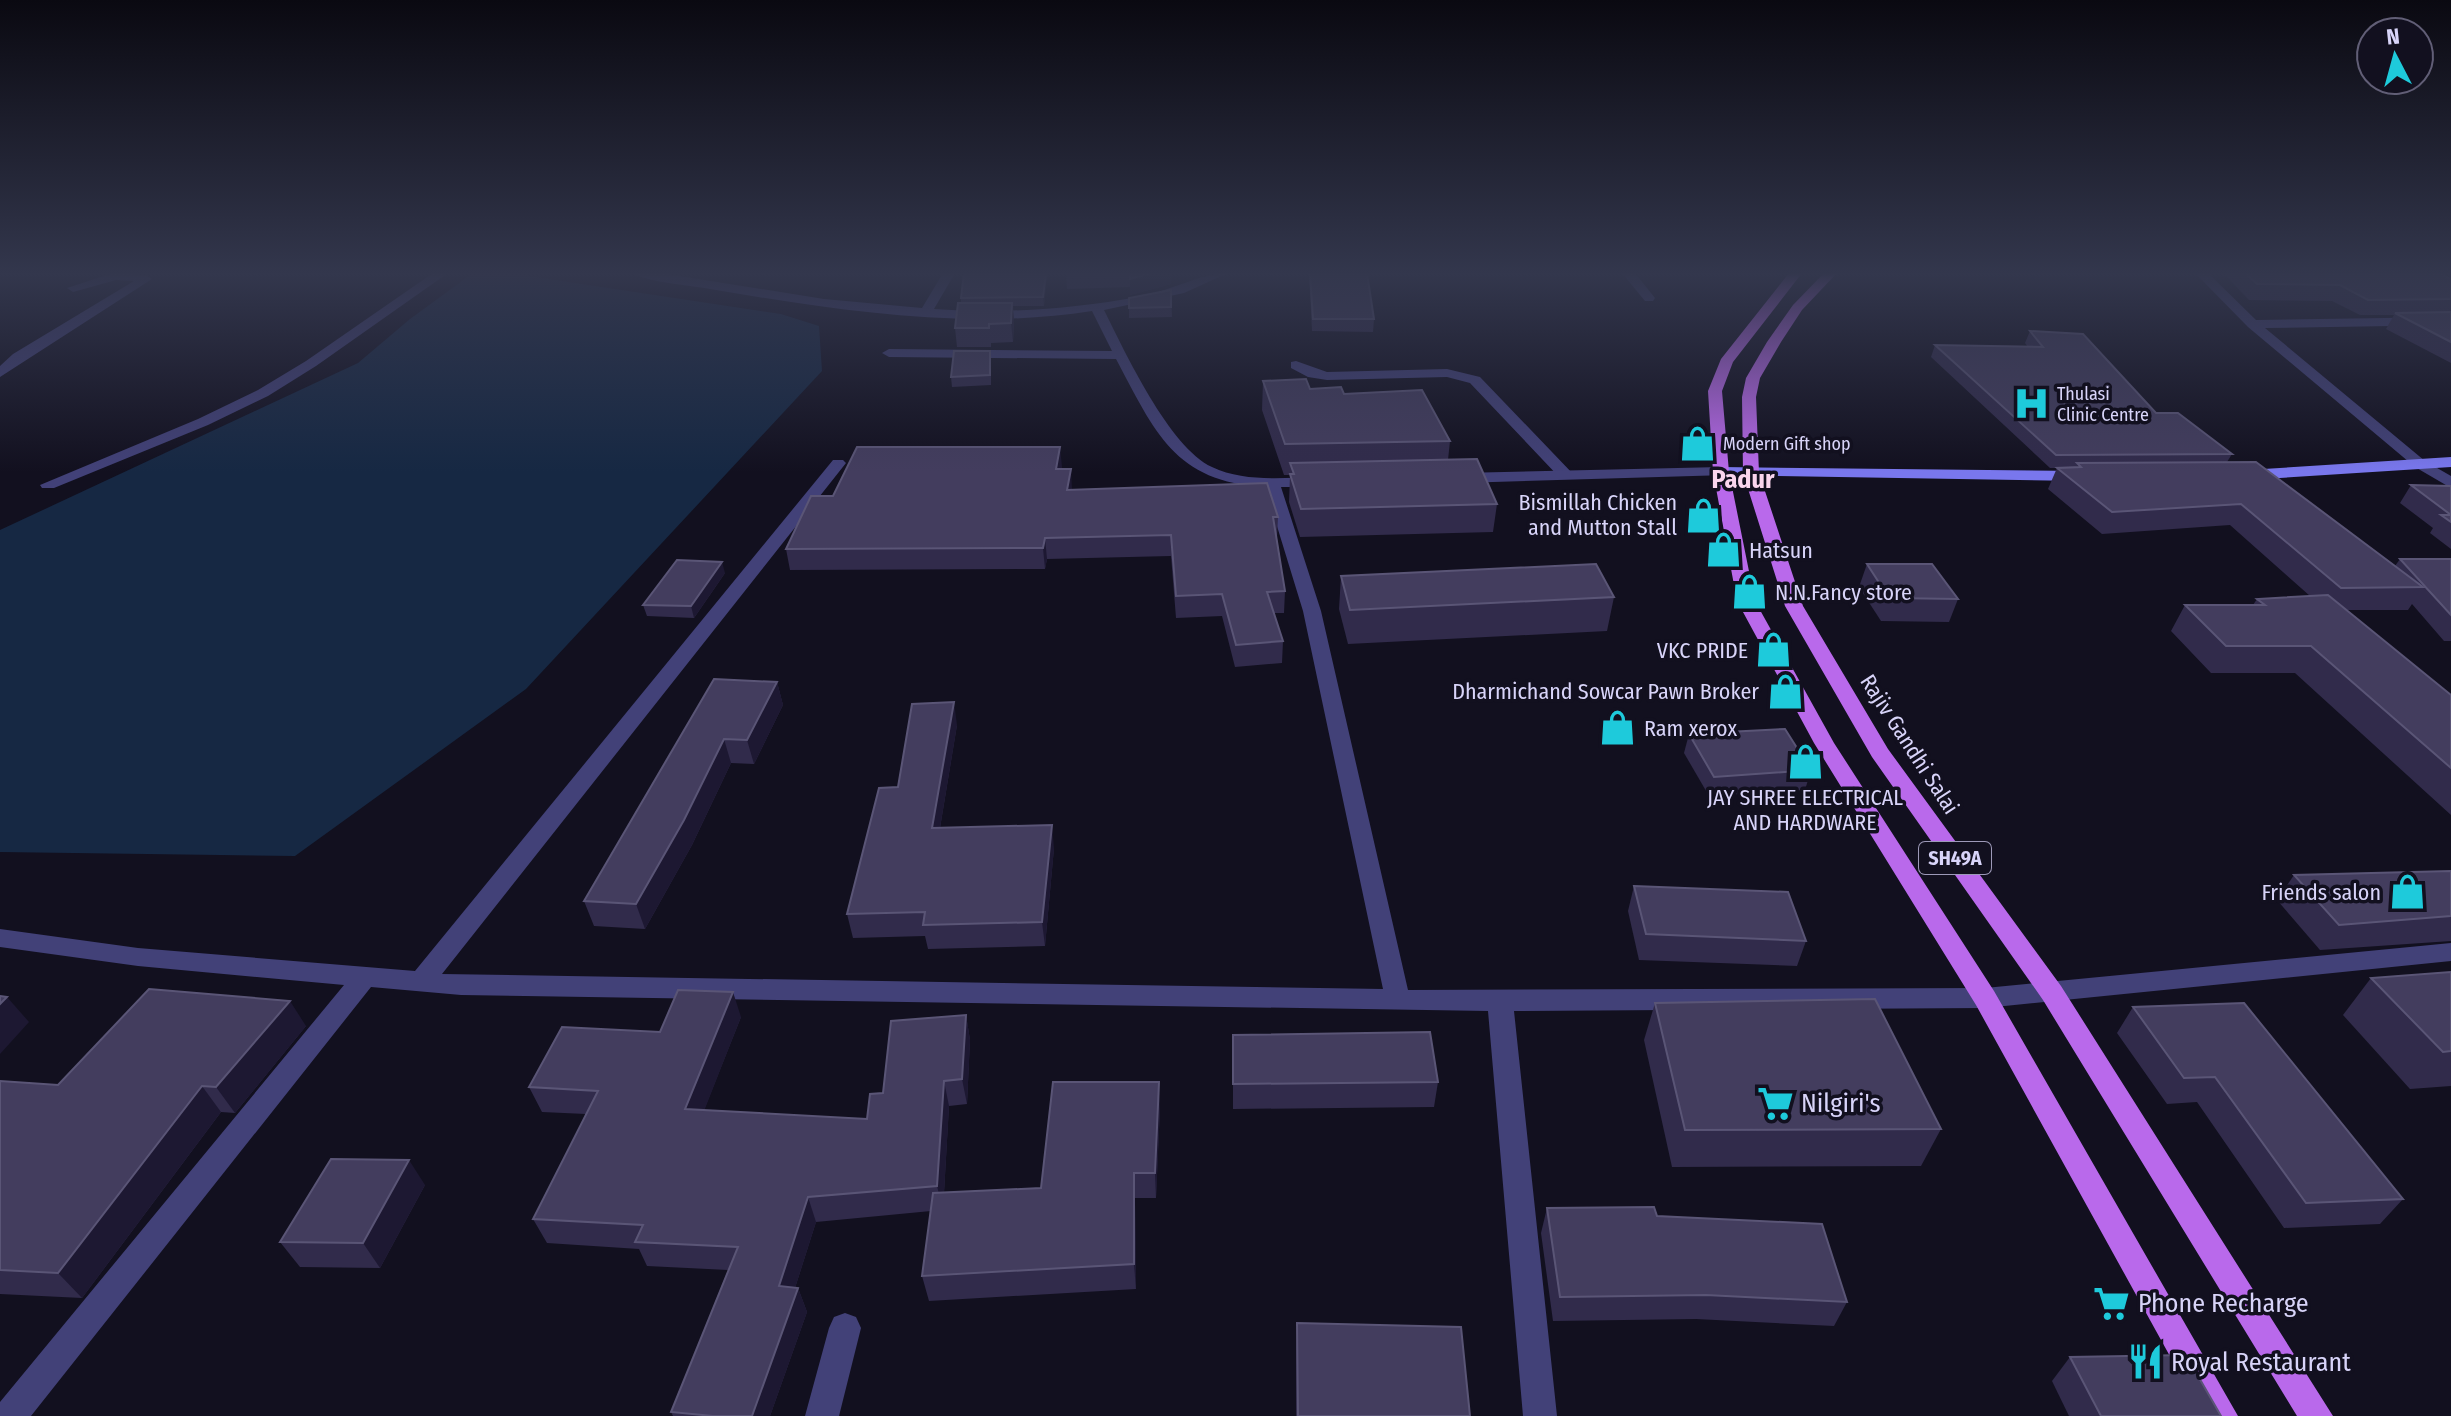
<svg xmlns="http://www.w3.org/2000/svg" width="2451" height="1416" viewBox="0 0 2451 1416" font-family="'Fira Sans Condensed',sans-serif">
  <style>
    .water { fill: #162843 }
    .lines { fill: none; stroke-linecap: round; stroke-linejoin: round }
    .lane { fill: #424178; fill-rule: evenodd }
    .street { fill: #424178; fill-rule: evenodd }
    .secondary { fill: #7977ed; fill-rule: evenodd }
    .primary { fill: #b969eb; fill-rule: evenodd }
    .wall { fill: #312b4b }
    .shaded-wall { fill: #1d1832 }
    .building { fill: #433d5e; stroke: #5a5576; stroke-width: 2 }
    .labels { text-anchor: middle; stroke-width: 7; stroke-linejoin: round; paint-order: stroke }
    .far-poi-label { font-size: 18px; fill: #d8d4f9; stroke: #12101f; text-anchor: start }
    .shield { fill: #12101f; stroke: #9d99b8; stroke-width: 2 }
    .shield-label { font-size: 20px; font-weight: bold; fill: #d8d4f9 }
    .poi-label { font-size: 22px; fill: #d8d4f9; stroke: #12101f; text-anchor: end }
    .street-label { font-size: 22px; fill: #d8d4f9; stroke: #12101f }
    .far-district-label { font-size: 26px; font-weight: bold; fill: #f9d5ed; stroke: #12101f }
    .near-poi-label { font-size: 26px; fill: #d8d4f9; stroke: #12101f; text-anchor: start }
  </style>
  <rect width="100%" height="100%" fill="#12101f"/>
  <!-- water -->
  <polygon class="water" points="473,273 509,273 781,314 819,326 822,371 526,689 295,856 0,852 0,530 358,363 410,319"/>
  <g class="lines">
    <!-- lane -->
    <polygon class="lane" points="1296,361 1327,372 1447,369 1480,377 1574,475 1572,478 1560,478 1470,383 1447,377 1327,380 1308,377 1291,368 1291,362"/>
    <!-- street -->
    <g class="street">
      <polygon points="113,273 146,275 152,279 0,377 0,366 13,354 134,281 116,280 73,292 67,288"/>
      <polygon points="433,273 448,273 316,366 268,396 208,425 54,488 42,488 40,485 198,419 258,390 306,361"/>
      <path d="M633,273H661L824,299L922,308L943,273H955L934,309C1002,314 1072,309 1138,297C1167,292 1202,273 1228,273L1184,293L1104,310C1125,352 1169,447 1212,467C1243,482 1282,478 1316,477L1324,482L1316,487H1281L1321,611L1408,990L1985,988L2451,943V961L1985,1008L1514,1011L1557,1416H1523L1488,1011L461,995L371,987L31,1416H0V1402L344,985L138,966L0,947V929L138,948L415,971L833,460H843L846,463L442,974L1383,989L1303,611L1265,487C1174,482 1155,432 1116,359L889,357L882,353L889,349L1112,351L1092,311C965,331 835,310 710,289C690,285 649,283 633,273Z"/>
      <polygon points="1622,273 1635,273 1655,298 1653,301 1645,301"/>
      <polygon points="2195,273 2208,273 2256,320 2451,317 2451,325 2265,328 2425,461 2451,476 2451,488 2415,467 2248,327"/>
      <polygon points="1721,467 1729,472 1727,475 1460,483 1452,478 1460,473"/>
      <polygon points="845,1313 856,1317 861,1328 839,1416 805,1416 829,1328 834,1317"/>
    </g>
    <!-- secondary -->
    <g class="secondary">
      <polygon points="2451,457 2451,467 2247,480 2239,475 2247,470"/>
      <polygon points="1721,467 2080,471 2088,476 2080,481 1715,475 1713,472"/>
    </g>
    <!-- primary -->
    <g class="primary">
      <polygon points="1789,273 1802,273 1733,362 1722,391 1729,472 1755,601 1834,743 1994,991 2238,1416 2203,1416 1976,1005 1814,743 1737,601 1713,472 1708,391 1721,359"/>
      <polygon points="1824,273 1837,273 1802,310 1781,342 1760,378 1756,397 1759,473 1803,606 1888,749 2061,986 2333,1416 2297,1416 2043,1000 1872,757 1785,606 1743,473 1742,397 1746,378 1767,342 1793,305"/>
    </g>
  </g>
  <!-- wall -->
  <g class="wall">
    <polygon points="1047,273 1044,306 1013,306 1014,321 1013,342 991,343 991,347 957,347 955,328 961,303 961,298"/>
    <polygon points="1066,273 1171,273 1171,284 1130,295 1130,287 1067,289"/>
    <polygon points="1309,273 1367,273 1374,319 1373,332 1312,331"/>
    <polygon points="2223,273 2439,273 2451,279 2451,363 2386,329 2394,315 2360,315 2332,301 2249,300"/>
    <polygon points="1171,290 1172,317 1129,318 1129,308"/>
    <polygon points="2030,331 2156,413 2232,454 2227,462 2395,566 2400,559 2451,559 2451,641 2444,641 2412,604 2408,610 2347,610 2451,695 2451,815 2295,673 2211,673 2171,631 2185,605 2253,605 2257,599 2310,596 2230,525 2102,534 2048,489 2057,468 2050,468 1931,357 1935,345 2027,346 2025,343"/>
    <polygon points="991,361 991,385 952,387 951,377"/>
    <polygon points="1263,381 1344,394 1450,441 1448,460 1497,504 1493,532 1300,537 1289,502 1290,475 1284,475 1262,410"/>
    <polygon points="1062,467 1061,469 1072,490 1278,517 1277,538 1285,591 1284,613 1274,613 1283,641 1282,663 1235,667 1222,616 1176,618 1171,556 1047,559 1045,569 790,570 786,549 833,496"/>
    <polygon points="2411,485 2451,486 2451,549 2430,533 2433,528 2400,503"/>
    <polygon points="1867,564 1958,599 1949,622 1881,621 1859,587"/>
    <polygon points="725,573 694,618 647,616 643,605"/>
    <polygon points="1341,576 1614,597 1607,631 1348,644 1339,609"/>
    <polygon points="714,679 777,682 783,705 754,764 731,763 692,845 645,929 594,926 584,901"/>
    <polygon points="957,725 940,828 1054,848 1045,946 928,949 925,936 853,938 847,914 898,787"/>
    <polygon points="1689,734 1811,770 1805,790 1709,796 1684,753"/>
    <polygon points="2451,871 2451,941 2320,950 2277,900 2294,875"/>
    <polygon points="1634,886 1806,941 1797,966 1639,960 1628,911"/>
    <polygon points="2451,972 2451,1086 2410,1089 2343,1015 2371,978"/>
    <polygon points="1655,1003 1941,1129 1921,1166 1672,1167 1644,1040"/>
    <polygon points="2133,1007 2403,1199 2380,1224 2284,1228 2197,1102 2167,1104 2117,1033"/>
    <polygon points="966,1015 970,1040 967,1104 949,1106 944,1193 1041,1188 1160,1107 1156,1198 1135,1198 1136,1289 929,1301 922,1276 931,1211 816,1222 795,1288 798,1288 807,1312 770,1416 673,1416 671,1412 728,1270 647,1266 639,1249 547,1243 533,1219 586,1114 542,1112 529,1087 660,1032 741,1017 704,1110 867,1119 883,1093"/>
    <polygon points="306,1026 235,1113 221,1112 82,1298 0,1294 0,1081 58,1085"/>
    <polygon points="1233,1035 1438,1082 1434,1107 1233,1109"/>
    <polygon points="425,1185 380,1268 300,1267 280,1242"/>
    <polygon points="1547,1208 1657,1216 1847,1302 1834,1326 1696,1319 1553,1321 1541,1233"/>
    <polygon points="1297,1323 1470,1416 1296,1416 1296,1347"/>
    <polygon points="2070,1357 2221,1416 2069,1416 2052,1381"/>
  </g>
  <!-- shaded-wall -->
  <g class="shaded-wall">
    <polygon points="1046,273 1047,273 1044,306 1043,297"/>
    <polygon points="1151,273 1171,273 1171,284 1130,295 1130,279"/>
    <polygon points="1012,303 1014,321 1013,342 1011,323"/>
    <polygon points="1060,447 1062,467 1058,489 1056,469"/>
    <polygon points="1071,469 1072,489 1069,511 1067,490"/>
    <polygon points="1045,538 1047,559 1045,569 1043,548"/>
    <polygon points="722,562 725,573 694,618 691,606"/>
    <polygon points="777,682 783,705 754,764 747,740"/>
    <polygon points="954,702 957,725 936,852 932,828"/>
    <polygon points="724,739 731,763 692,845 645,929 636,904"/>
    <polygon points="1052,825 1054,848 1045,946 1042,922"/>
    <polygon points="733,992 741,1017 695,1134 685,1109"/>
    <polygon points="7,997 29,1022 0,1054 0,1004"/>
    <polygon points="290,1001 306,1026 235,1113 216,1087"/>
    <polygon points="966,1015 970,1040 967,1104 962,1079"/>
    <polygon points="944,1081 949,1106 943,1210 937,1186"/>
    <polygon points="1159,1082 1160,1107 1156,1198 1155,1173"/>
    <polygon points="202,1086 221,1112 82,1298 58,1273"/>
    <polygon points="409,1160 425,1185 380,1268 363,1243"/>
    <polygon points="1134,1173 1135,1198 1136,1289 1134,1264"/>
    <polygon points="808,1197 816,1222 788,1310 779,1286"/>
    <polygon points="798,1288 807,1312 770,1416 752,1416"/>
  </g>
  <!-- building -->
  <g class="building">
    <polygon points="964,273 1046,273 1043,297 961,298"/>
    <polygon points="1130,273 1151,273 1130,279"/>
    <polygon points="1310,273 1367,273 1374,319 1313,319"/>
    <polygon points="2245,273 2439,273 2451,279 2451,299 2368,300 2340,285 2257,284"/>
    <polygon points="1171,290 1171,307 1129,308 1129,298"/>
    <polygon points="958,303 1012,303 1011,323 989,324 989,328 955,328"/>
    <polygon points="2451,312 2451,342 2395,313"/>
    <polygon points="2030,331 2083,334 2156,413 2178,413 2232,454 2056,455 1935,345 2043,347"/>
    <polygon points="954,351 990,351 990,375 951,377"/>
    <polygon points="1306,379 1310,389 1341,387 1344,394 1422,390 1450,441 1285,444 1263,381"/>
    <polygon points="857,447 1060,447 1056,469 1071,469 1067,490 1267,483 1278,517 1273,517 1285,591 1267,592 1283,641 1236,645 1222,594 1176,596 1171,535 1045,538 1043,548 786,549 811,496 833,496"/>
    <polygon points="1477,459 1497,504 1301,509 1290,474 1294,474 1290,463"/>
    <polygon points="2256,462 2423,587 2341,588 2241,504 2112,512 2057,468 2081,467 2077,463"/>
    <polygon points="2411,485 2451,486 2451,515"/>
    <polygon points="2441,515 2451,515 2451,522"/>
    <polygon points="2400,559 2451,559 2451,615"/>
    <polygon points="677,560 722,562 691,606 643,605"/>
    <polygon points="1596,564 1614,597 1350,610 1341,576"/>
    <polygon points="1867,564 1932,564 1958,599 1889,598"/>
    <polygon points="2328,595 2451,695 2451,768 2311,646 2226,646 2185,605 2265,605 2257,599"/>
    <polygon points="714,679 777,682 747,740 724,739 684,820 636,904 584,901"/>
    <polygon points="954,702 932,828 1052,825 1042,922 923,925 925,912 847,914 879,788 898,787 912,704"/>
    <polygon points="1785,729 1811,770 1714,777 1689,734"/>
    <polygon points="2451,871 2451,916 2339,925 2294,875"/>
    <polygon points="1634,886 1788,892 1806,941 1646,934"/>
    <polygon points="2451,972 2451,1051 2443,1052 2371,978"/>
    <polygon points="149,989 290,1001 216,1087 202,1086 58,1273 0,1270 0,1081 58,1085"/>
    <polygon points="678,990 733,992 685,1109 867,1119 870,1094 883,1093 891,1021 966,1015 962,1079 944,1081 937,1186 808,1197 779,1286 798,1288 752,1416 713,1416 671,1412 738,1247 635,1242 643,1225 533,1219 598,1091 529,1087 562,1027 660,1032"/>
    <polygon points="0,996 7,997 0,1004"/>
    <polygon points="1875,999 1941,1129 1685,1130 1655,1003"/>
    <polygon points="2244,1003 2403,1199 2306,1203 2215,1077 2184,1078 2133,1007"/>
    <polygon points="1430,1032 1438,1082 1233,1084 1233,1035"/>
    <polygon points="1053,1082 1159,1082 1155,1173 1134,1173 1134,1264 922,1276 933,1193 1041,1188"/>
    <polygon points="331,1159 409,1160 363,1243 280,1242"/>
    <polygon points="1654,1207 1657,1216 1822,1224 1847,1302 1706,1295 1560,1297 1547,1208"/>
    <polygon points="1297,1323 1461,1327 1470,1416 1298,1416"/>
    <polygon points="2186,1355 2221,1416 2101,1416 2070,1357"/>
  </g>
  <!-- sky -->
  <linearGradient id="sky" x2="0" y2="1"><stop stop-color="#0a0911"/><stop offset="0.58" stop-color="#33374d"/><stop offset="1" stop-color="#33374d" stop-opacity="0"/></linearGradient>
  <rect width="2451" height="472" fill="url(#sky)"/>
  <!-- icons -->
  <defs>
    <symbol id="hospital-bare" viewBox="-9 -9 18 18"><path d="M-5-5h3v3.5h4V-5h3V5h-3V1.5h-4V5h-3Z" fill="#1ecadb" stroke="#12101f" stroke-width="2.5" paint-order="stroke"/></symbol>
    <symbol id="shop-bare" viewBox="-9 -9 18 18"><path d="M-5-2.5h2.3a2.7 3.5 0 0 1 5.4 0H5L5.5 6h-11ZM-1.5-2.5h3a1.5 2.3 0 0 0-3 0Z" fill="#1ecadb" stroke="#12101f" stroke-width="2.5" paint-order="stroke"/></symbol>
    <symbol id="supermarket-bare" viewBox="-9 -9 18 18"><path d="M-6-5.5h2.5l.6 2H6L4.5 2H-2.5L-4.4-4H-6ZM-1.5 3.2a1.3 1.3 0 1 0 .1 0ZM3 3.2a1.3 1.3 0 1 0 .1 0Z" fill="#1ecadb" stroke="#12101f" stroke-width="2.5" paint-order="stroke"/></symbol>
    <symbol id="restaurant-bare" viewBox="-9 -9 18 18"><path d="M-5-6h1v4h1v-4h1v4h1v-4h1v5L-1.5 .5V6h-2V.5L-5-1ZM5-6V6H3V1.5H1.5Q1.5-4 5-6Z" fill="#1ecadb" stroke="#12101f" stroke-width="2.5" paint-order="stroke"/></symbol>
  </defs>
  <g fill-rule="evenodd">
    <use href="#hospital-bare" x="2006" y="378" width="51" height="51"/>
    <use href="#shop-bare" x="1672" y="418" width="51" height="51"/>
    <use href="#shop-bare" x="1678" y="490" width="51" height="51"/>
    <use href="#shop-bare" x="1698" y="524" width="51" height="51"/>
    <use href="#shop-bare" x="1724" y="566" width="51" height="51"/>
    <use href="#shop-bare" x="1748" y="624" width="51" height="51"/>
    <use href="#shop-bare" x="1760" y="666" width="51" height="51"/>
    <use href="#shop-bare" x="1592" y="702" width="51" height="51"/>
    <use href="#shop-bare" x="1780" y="736" width="51" height="51"/>
    <use href="#shop-bare" x="2382" y="866" width="51" height="51"/>
    <use href="#supermarket-bare" x="1750" y="1078" width="51" height="51"/>
    <use href="#supermarket-bare" x="2086" y="1278" width="51" height="51"/>
    <use href="#restaurant-bare" x="2120" y="1336" width="51" height="51"/>
  </g>
  <g class="labels">
    <!-- far-poi labels -->
    <g class="far-poi-label">
      <text x="2057" y="400">Thulasi<tspan x="2057" dy="21">Clinic Centre</tspan></text>
      <text x="1723" y="450">Modern Gift shop</text>
    </g>
    <!-- shield labels -->
    <rect class="shield" x="1919" y="842" width="72" height="32" rx="6"/>
    <g class="shield-label">
      <text x="1955" y="865">SH49A</text>
    </g>
    <!-- poi labels -->
    <g class="poi-label">
      <text x="1677" y="510">Bismillah Chicken<tspan x="1677" dy="25">and Mutton Stall</tspan></text>
      <text x="1749" y="558" text-anchor="start">Hatsun</text>
      <text x="1775" y="600" text-anchor="start">N.N.Fancy store</text>
      <text x="1748" y="658">VKC PRIDE</text>
      <text x="1759" y="699">Dharmichand Sowcar Pawn Broker</text>
      <text x="1644" y="736" text-anchor="start">Ram xerox</text>
      <text x="1805" y="805" text-anchor="middle">JAY SHREE ELECTRICAL<tspan x="1805" dy="25">AND HARDWARE</tspan></text>
      <text x="2381" y="900">Friends salon</text>
    </g>
    <!-- street labels -->
    <g class="street-label">
      <text transform="translate(1910 744) rotate(57)" y="8">Rajiv Gandhi Salai</text>
    </g>
    <!-- far-district labels -->
    <g class="far-district-label">
      <text x="1743" y="488">Padur</text>
    </g>
    <!-- near-poi labels -->
    <g class="near-poi-label">
      <text x="1801" y="1112">Nilgiri's</text>
      <text x="2138" y="1312">Phone Recharge</text>
      <text x="2171" y="1371">Royal Restaurant</text>
    </g>
  </g>
  <!-- north arrow -->
  <g transform="translate(2395 56) rotate(354)"><circle r="38" fill="#12101f" stroke="#615e76" stroke-width="2"/>
  <path d="M0-6L14 30L0 20L-14 30Z" fill="#1ecadb"/>
  <text y="-12" font-size="22" font-weight="bold" text-anchor="middle" fill="#d8d4f9">N</text>
  </g>
</svg>
